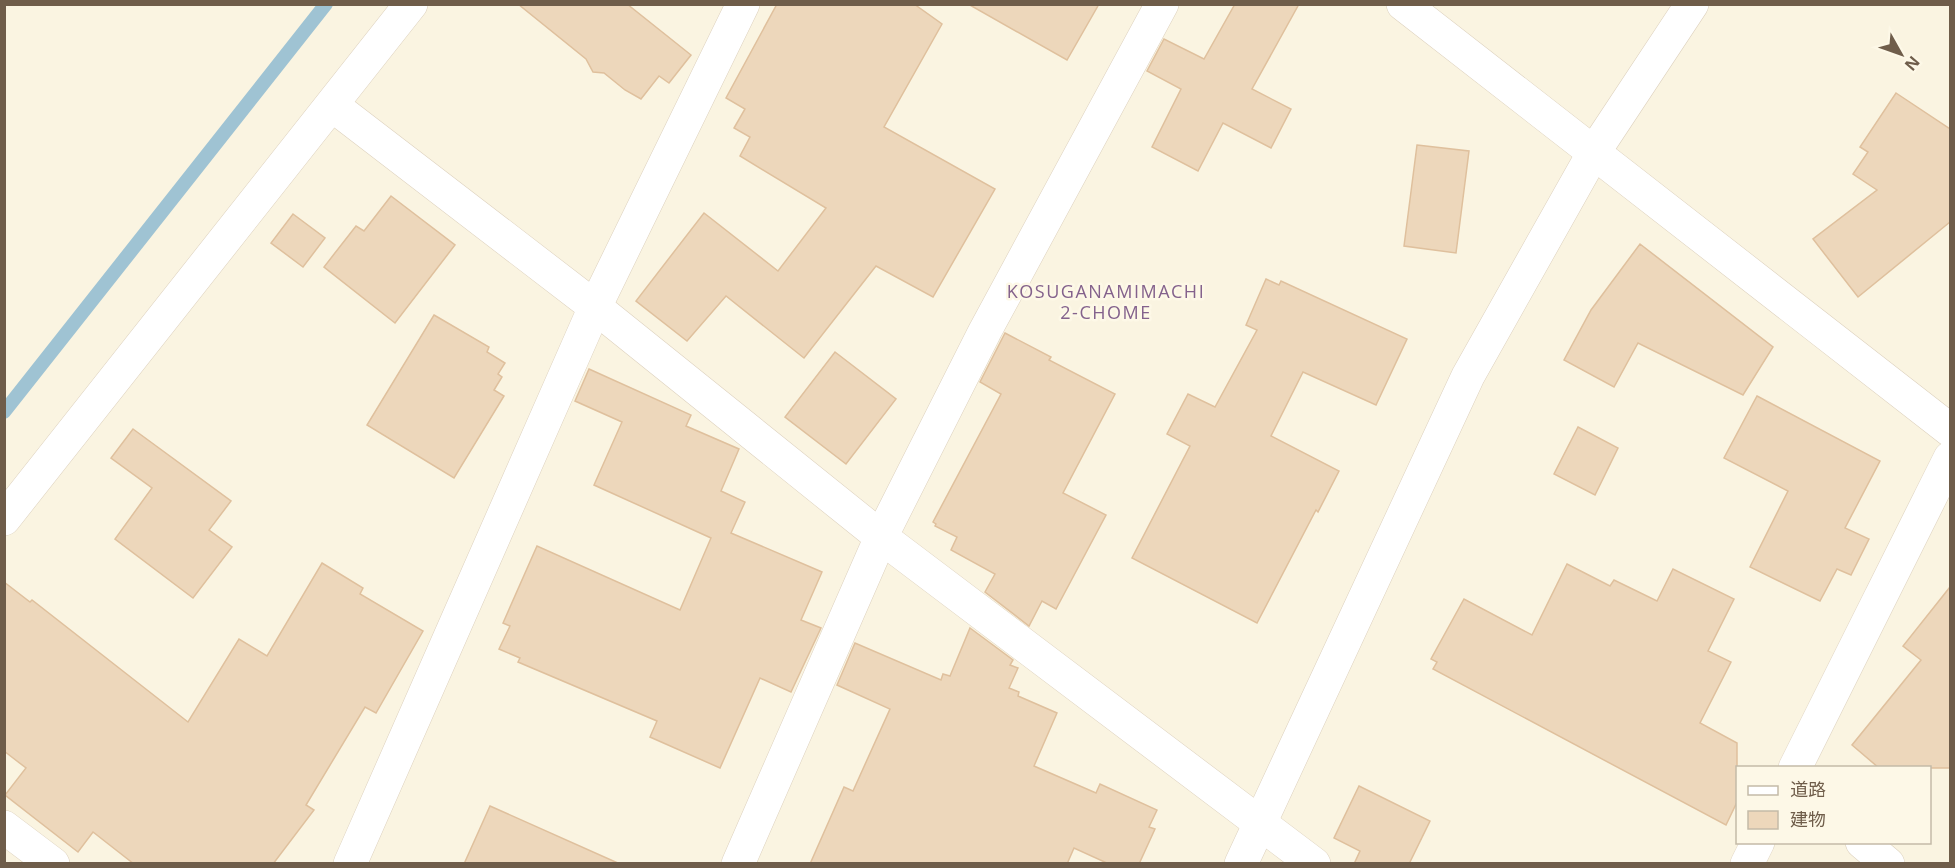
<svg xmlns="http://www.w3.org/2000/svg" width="1955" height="868" viewBox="0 0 1955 868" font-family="'Open Sans','Noto Sans JP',sans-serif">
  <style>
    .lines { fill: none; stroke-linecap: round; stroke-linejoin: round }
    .stream { stroke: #9fc3d3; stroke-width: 14 }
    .building { fill: #edd7bb; stroke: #dfc09d; stroke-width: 1.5 }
    .minor-casing { stroke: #ddd1be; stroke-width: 34 }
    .tertiary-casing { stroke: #ddd1be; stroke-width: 34 }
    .minor { stroke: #fff; stroke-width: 33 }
    .tertiary { stroke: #fff; stroke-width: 33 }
    .labels { text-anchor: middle; stroke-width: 5; stroke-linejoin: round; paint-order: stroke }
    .neighbourhood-label { font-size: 18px; letter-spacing: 1.5px; fill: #84628c; stroke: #fdf8e7 }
  </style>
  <rect width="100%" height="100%" fill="#faf4e1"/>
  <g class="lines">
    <!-- stream -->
    <polyline class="stream" points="4,412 326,4"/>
  </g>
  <!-- building -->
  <g class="building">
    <polygon points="518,4 627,4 691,55 669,83 659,76 641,99 625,90 604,73 593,72 586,59"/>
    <polygon points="777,4 914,4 942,24 884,127 995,189 933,297 876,266 804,358 726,296 687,341 636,301 704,213 778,271 826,208 740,156 750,137 734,128 745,109 726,98"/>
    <polygon points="968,4 1099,4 1067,60"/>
    <polygon points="1235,4 1299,4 1252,89 1291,109 1271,148 1223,123 1198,171 1152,147 1181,89 1147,71 1164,39 1204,59"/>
    <polygon points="1896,93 1950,129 1950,222 1858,297 1813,239 1877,190 1853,174 1868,152 1860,147"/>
    <polygon points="1417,145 1469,151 1456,253 1404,246"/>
    <polygon points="391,196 455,245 395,323 324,267 356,226 364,231"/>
    <polygon points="293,214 325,238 303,267 271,243"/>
    <polygon points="1640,244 1773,347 1743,395 1638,343 1614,387 1564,360 1591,310"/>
    <polygon points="1266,279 1279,285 1281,281 1407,339 1376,405 1303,372 1271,436 1339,471 1318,512 1316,510 1257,623 1132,558 1190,446 1167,434 1188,394 1215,407 1257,330 1246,325"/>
    <polygon points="434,315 489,347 487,352 505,363 498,374 502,377 494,390 504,396 454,478 367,425"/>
    <polygon points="1005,333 1051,357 1049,360 1115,394 1063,493 1106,515 1056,609 1042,601 1029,626 985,592 995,574 951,550 957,537 935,526 936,524 933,522 1001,394 980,382"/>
    <polygon points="835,352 896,399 846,464 785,417"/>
    <polygon points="589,369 691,415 686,426 739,449 721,491 745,502 731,533 822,572 801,620 821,628 791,692 760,678 720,768 650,737 657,721 518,662 520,658 499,649 510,626 503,623 537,546 680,610 711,538 594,485 622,422 575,401"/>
    <polygon points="1757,396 1880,461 1845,528 1869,539 1851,575 1837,569 1820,601 1750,567 1788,491 1724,458"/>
    <polygon points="1578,427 1618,448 1595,495 1554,474"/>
    <polygon points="133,429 231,501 209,530 232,547 193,598 115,539 152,488 111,458"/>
    <polygon points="322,563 363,588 360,594 423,631 376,713 365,707 306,805 314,810 273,864 134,864 93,832 78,852 5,795 26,768 4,751 4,582 30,602 32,600 188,722 239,639 267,656"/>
    <polygon points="1567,564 1610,586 1614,580 1657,601 1673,569 1734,599 1708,651 1731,662 1700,723 1737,743 1737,802 1726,825 1433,669 1437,662 1431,659 1464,599 1532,635"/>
    <polygon points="1950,587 1950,768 1879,768 1852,745 1921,660 1903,646"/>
    <polygon points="970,628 1013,660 1010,665 1018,668 1009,688 1019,692 1018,696 1057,713 1034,766 1096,793 1100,784 1157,810 1149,827 1155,829 1139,864 1109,864 1074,848 1067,864 810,864 844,787 853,791 890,709 837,685 855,643 941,680 943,674 950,676"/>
    <polygon points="1359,786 1430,821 1409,864 1354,864 1360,851 1334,838"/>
    <polygon points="490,806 620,864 464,864"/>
  </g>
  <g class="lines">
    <defs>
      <g id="minor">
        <polyline points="332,105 595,307 881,537 1314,864"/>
        <polyline points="4,519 411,4"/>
        <polyline points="1795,768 1950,458"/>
        <polyline points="4,827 53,864"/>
        <polyline points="1862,842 1888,864"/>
        <polyline points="350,864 595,307 743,4"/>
        <polyline points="738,864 881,537 985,331 1162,4"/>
        <polyline points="1747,864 1758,842"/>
      </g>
      <g id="tertiary">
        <polyline points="1403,4 1950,430"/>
        <polyline points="1241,864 1468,376 1594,152 1692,4"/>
      </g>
    </defs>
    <!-- minor casing -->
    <use href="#minor" class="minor-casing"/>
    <!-- tertiary casing -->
    <use href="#tertiary" class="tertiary-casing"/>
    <!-- minor -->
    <use href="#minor" class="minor"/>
    <!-- tertiary -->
    <use href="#tertiary" class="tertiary"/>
  </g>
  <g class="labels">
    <!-- neighbourhood labels -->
    <g class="neighbourhood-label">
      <text x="1106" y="298">KOSUGANAMIMACHI<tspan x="1106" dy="21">2-CHOME</tspan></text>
    </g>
  </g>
  <!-- border -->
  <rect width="1955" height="868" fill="none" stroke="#6f5d4a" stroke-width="12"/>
  <!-- legend -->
  <rect x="1736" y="766" width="195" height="78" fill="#fdf8e7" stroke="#c4baa8" stroke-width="1.5"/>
  <rect x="1748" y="786" width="30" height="9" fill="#ffffff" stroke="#c4baa8" stroke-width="1.5"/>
  <text x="1790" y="796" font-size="18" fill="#6f5d4a">道路</text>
  <rect x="1748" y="811" width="30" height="18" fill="#edd7bb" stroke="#c4baa8" stroke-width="1.5"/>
  <text x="1790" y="826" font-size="18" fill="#6f5d4a">建物</text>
  <!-- north arrow -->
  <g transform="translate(1901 54) rotate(130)" stroke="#fdf8e7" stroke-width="4.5" paint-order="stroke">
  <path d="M0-4.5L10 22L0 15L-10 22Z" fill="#6f5d4a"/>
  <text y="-9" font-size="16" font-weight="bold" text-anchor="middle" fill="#6f5d4a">N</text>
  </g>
</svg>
